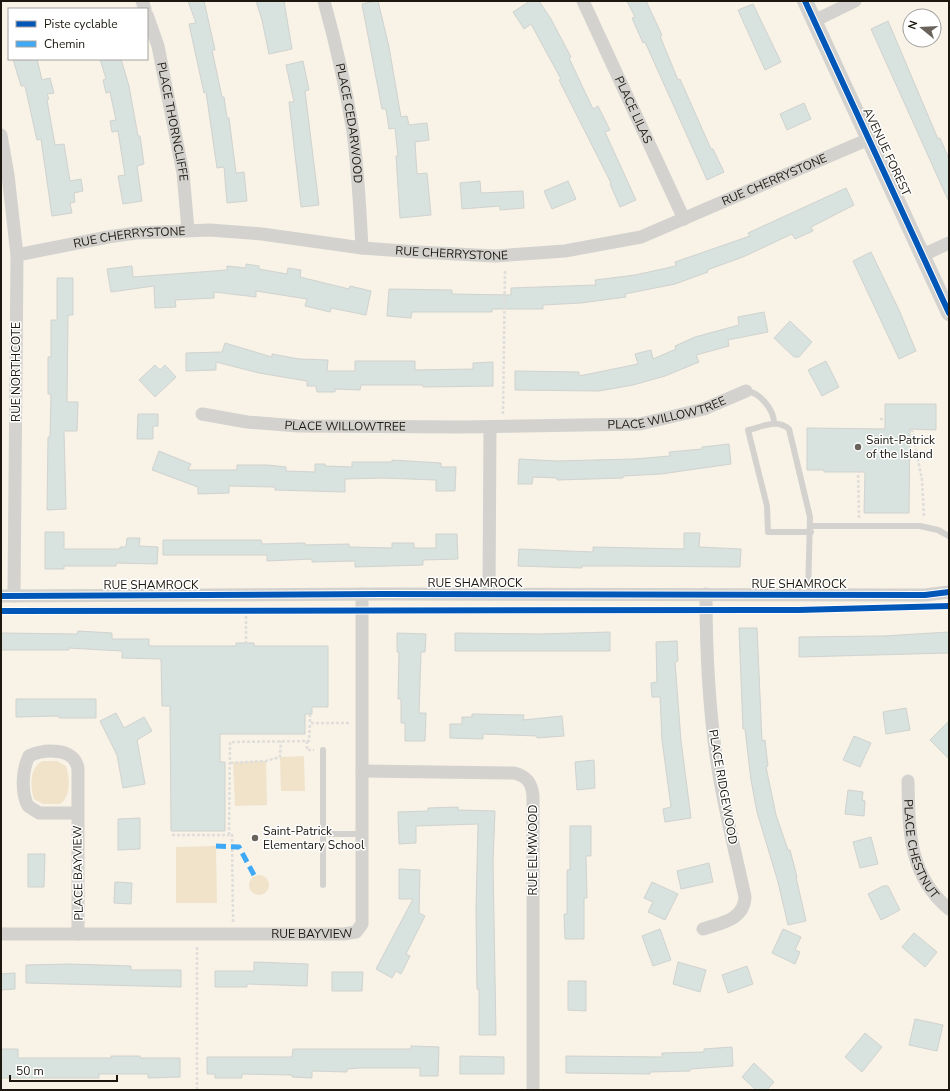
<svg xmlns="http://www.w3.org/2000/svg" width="950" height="1091" viewBox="0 0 950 1091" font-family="'Nunito Sans',sans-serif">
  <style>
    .green { fill: #f0e3ca }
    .building { fill: #d8e2de; stroke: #d0d3cf }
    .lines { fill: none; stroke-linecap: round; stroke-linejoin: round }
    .path { stroke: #dfdeda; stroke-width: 2.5; stroke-dasharray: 3 2; stroke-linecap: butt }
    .service { stroke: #d3d2ce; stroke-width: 6 }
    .minor { stroke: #d3d2ce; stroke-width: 13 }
    .tertiary { stroke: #d3d2ce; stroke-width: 16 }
    .quiet { stroke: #3fa9f5; stroke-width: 5; stroke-dasharray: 10 5; stroke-linecap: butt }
    .cycleway-casing { stroke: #fff; stroke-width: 8 }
    .cycleway { stroke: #0057b8; stroke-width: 6 }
    .poi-dot { fill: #69645b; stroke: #fff; stroke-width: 1.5 }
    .labels { text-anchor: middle; stroke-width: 3; stroke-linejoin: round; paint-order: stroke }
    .street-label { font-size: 12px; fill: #1c180f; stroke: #fff }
    .poi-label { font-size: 12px; fill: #1c180f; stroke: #fff; text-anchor: start }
  </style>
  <rect width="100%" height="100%" fill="#f8f2e7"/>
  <!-- green -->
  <g class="green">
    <polygon points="304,756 305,791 281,791 280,757"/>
    <path d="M43,761H57L66,766C70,778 71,797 60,804H43L34,799C30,787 29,767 43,761Z"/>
    <polygon points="266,761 267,805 235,806 233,762"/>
    <polygon points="216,846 217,903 176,903 176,847"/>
    <circle cx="259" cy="885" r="10"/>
  </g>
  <!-- building -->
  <g class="building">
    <polygon points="188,1 204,1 215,50 212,50 222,97 224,97 227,118 229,118 236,173 244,172 247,201 227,203 224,167 217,168 206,92 204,93 189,24 196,23"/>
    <polygon points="256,1 284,1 292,49 269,54 262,20"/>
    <polygon points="375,1 378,1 389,47 401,117 407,116 409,125 427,123 429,140 415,142 417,174 427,173 431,215 400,218 396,156 398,156 395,128 389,129 386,109 382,109 362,4"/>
    <polygon points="530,1 539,1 551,19 571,57 569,58 593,109 598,106 610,130 605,132 636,200 620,207 610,184 611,183 559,80 561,79 531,24 524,29 513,12"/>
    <polygon points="627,1 646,1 662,35 660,36 678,80 680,79 711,149 713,149 724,172 707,180 645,42 643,43 632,18 635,17"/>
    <polygon points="753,4 781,62 765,70 738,10"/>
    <polygon points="888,21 938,139 940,138 949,159 949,202 871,29"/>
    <polygon points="13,59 37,59 42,80 50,78 54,93 47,94 49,99 47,100 55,145 64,144 70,181 81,179 83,191 74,193 75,202 70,203 72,213 52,216 41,139 37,140 25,86 21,86"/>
    <polygon points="100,59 121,59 129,86 138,136 140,136 144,164 137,166 142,201 123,204 118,176 125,175 118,131 112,132 110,121 116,120 110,92 106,93 103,80 106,79"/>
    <polygon points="303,61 309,90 305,91 319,205 301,207 289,102 294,102 286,65"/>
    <polygon points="804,103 811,119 787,130 780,114"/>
    <polygon points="480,181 481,193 523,191 524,208 500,210 500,206 462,209 460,183"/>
    <polygon points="568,181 576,199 552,209 544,191"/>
    <polygon points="846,188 854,205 811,227 813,231 795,239 792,234 743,257 707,270 708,272 675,284 625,294 626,297 581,303 543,305 543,309 492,309 492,312 412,312 411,318 387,316 389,289 452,290 452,294 511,295 511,288 596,285 595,280 635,275 676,266 675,262 750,236 748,233"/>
    <polygon points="871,252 899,310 916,351 899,359 853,261"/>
    <polygon points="246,264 259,266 259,269 287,274 288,268 301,270 300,277 349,289 350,286 371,291 366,315 331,308 330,312 305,306 307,299 256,291 256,297 214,292 214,298 175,300 176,307 155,308 154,286 111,292 107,269 132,266 133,277 227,270 227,266 246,268"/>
    <polygon points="57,278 73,278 73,315 68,315 67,402 78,402 77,431 64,431 66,509 47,510 48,437 50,437 51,394 48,394 48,357 51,357 51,320 57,320"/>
    <polygon points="764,312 768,332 728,340 729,346 696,355 699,362 665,376 633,385 599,391 515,390 515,371 579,372 579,376 638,364 635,354 651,350 653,359 676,349 675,346 695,337 739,325 738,317"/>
    <polygon points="790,321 812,342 799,357 794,357 774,338"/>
    <polygon points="225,343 272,357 272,354 299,359 328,360 327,371 355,371 355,361 415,361 415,370 473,369 473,363 493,362 493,386 423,387 423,385 361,385 360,390 335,389 335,392 317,392 316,386 307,386 307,381 259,373 216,362 216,370 186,371 186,353 222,352"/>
    <polygon points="826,361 839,387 822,396 808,370"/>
    <polygon points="155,365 160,370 165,365 176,377 155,397 139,380"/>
    <polygon points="885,404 936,404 936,430 910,429 909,513 864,513 865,472 824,472 824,470 807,470 807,428 885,429"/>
    <polygon points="138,414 158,414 158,426 153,426 153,439 137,439"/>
    <polygon points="729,444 731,464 661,474 623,476 623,478 557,480 557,478 533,477 532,484 518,484 519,459 557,461 634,459 670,456 669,452 702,449 702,447"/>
    <polygon points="159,451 191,464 188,470 237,470 237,465 268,465 286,467 286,471 315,472 315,464 325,464 325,466 352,467 352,462 392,462 392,460 441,463 441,467 456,467 455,491 436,491 436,480 383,478 345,479 345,492 275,490 275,487 229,486 229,493 198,494 198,487 152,470"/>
    <polygon points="45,532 64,532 64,549 120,549 120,547 126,547 127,538 140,538 139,546 158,547 157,564 116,563 116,566 64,566 64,569 45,569"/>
    <polygon points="684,533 700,533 699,547 741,549 740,567 622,566 582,566 582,568 518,566 519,549 593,552 593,547 684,549"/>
    <polygon points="436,534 457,534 458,559 423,560 423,565 355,567 355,561 312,562 312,559 267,561 267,555 163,555 163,540 261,540 262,544 305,543 305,545 349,544 349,547 392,548 392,543 414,543 414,548 436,548"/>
    <polygon points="739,628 757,628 762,741 765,740 768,766 766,767 776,815 788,850 790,850 797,877 796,877 806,921 788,925 778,882 757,812 751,780 745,729 743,729"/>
    <polygon points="78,631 112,633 112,639 149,639 149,646 236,646 236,643 254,643 254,646 328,646 328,707 312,707 312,714 305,714 305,734 220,734 220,762 225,762 225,831 171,831 170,706 162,706 161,659 122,658 122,651 69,648 69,650 1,650 1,633 77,634"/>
    <polygon points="610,632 610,651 455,651 455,633 540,634"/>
    <polygon points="949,632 949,653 799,657 799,637 884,636"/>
    <polygon points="397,633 426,634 425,652 421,652 419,713 426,713 425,741 405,741 405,723 401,723 401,699 398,699 399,652 397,652"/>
    <polygon points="677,641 678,661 675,662 681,741 691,818 665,822 663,809 671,807 662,740 660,697 652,697 651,683 657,682 656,642"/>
    <polygon points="16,699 96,699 96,718 59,718 59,716 16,717"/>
    <polygon points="906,708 910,730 886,734 883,712"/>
    <polygon points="116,713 124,728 144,717 152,731 137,740 145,784 123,788 117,755 100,721"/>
    <polygon points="472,714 524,715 523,720 562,716 564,736 537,738 537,736 483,734 483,739 450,738 450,724 462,724 462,717 472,717"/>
    <polygon points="949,721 949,759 930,740"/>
    <polygon points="854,736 871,743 860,767 843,760"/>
    <polygon points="594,760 595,788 577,790 575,762"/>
    <polygon points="848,790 863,792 862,800 865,801 864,816 845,814"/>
    <polygon points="458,807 458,810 495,811 493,861 496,1035 479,1035 479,989 477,989 476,910 478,824 416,826 416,843 399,844 398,812 428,811 428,808"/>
    <polygon points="140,818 140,849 118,850 118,819"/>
    <polygon points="570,826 591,826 591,856 586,856 587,898 584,898 584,939 565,939 564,914 567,914 567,870 570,870"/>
    <polygon points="871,837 878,864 860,868 853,842"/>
    <polygon points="28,854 45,854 44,887 28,887"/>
    <polygon points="709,863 713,882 681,889 677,871"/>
    <polygon points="399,869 420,870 419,913 425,916 406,954 410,956 401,974 396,971 392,978 376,969 413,899 399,899"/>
    <polygon points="115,882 132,883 131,904 114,903"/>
    <polygon points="652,882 678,894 665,920 648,912 653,902 644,898"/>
    <polygon points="883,886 888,886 900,910 881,920 868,894"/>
    <polygon points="660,929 671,960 653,966 642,936"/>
    <polygon points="783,929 801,937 795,950 800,952 795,964 772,953"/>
    <polygon points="914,933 937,952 925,967 902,947"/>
    <polygon points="254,962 308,964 307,986 247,984 247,987 215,987 215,971 254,971"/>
    <polygon points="678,962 706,970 700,992 673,984"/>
    <polygon points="70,964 131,966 131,970 181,970 181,987 26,983 26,965"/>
    <polygon points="747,966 753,984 728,993 722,975"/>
    <polygon points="332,972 363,972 362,991 332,991"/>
    <polygon points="15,973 15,989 1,990 1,974"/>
    <polygon points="568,981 586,981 586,1011 568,1010"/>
    <polygon points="915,1019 943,1025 937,1051 909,1045"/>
    <polygon points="865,1033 882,1047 862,1072 845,1057"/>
    <polygon points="411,1046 439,1047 438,1076 420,1076 420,1068 360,1068 347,1069 347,1072 312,1071 312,1078 292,1077 292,1075 242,1074 242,1078 215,1078 215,1074 207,1074 207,1057 292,1057 293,1049 411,1049"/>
    <polygon points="732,1047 733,1066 690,1069 690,1071 650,1072 650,1074 566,1073 566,1056 662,1057 662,1053 704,1052 704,1049"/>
    <polygon points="1,1049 18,1049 18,1058 111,1058 111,1056 140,1056 140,1058 180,1058 180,1077 148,1078 148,1074 99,1074 99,1078 1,1078"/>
    <polygon points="460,1056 504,1057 504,1074 460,1074"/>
    <polygon points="754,1063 774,1082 767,1090 756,1090 742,1077"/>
  </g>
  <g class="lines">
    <!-- path -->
    <g class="path">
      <polyline points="503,414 505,269"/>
      <polyline points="880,419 885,419"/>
      <polyline points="912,429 922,480 924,518"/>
      <polyline points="858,470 859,518"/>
      <polyline points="246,611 246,643"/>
      <polyline points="310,714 310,723 350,723"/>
      <polyline points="307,741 307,750 314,750"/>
      <polyline points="230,763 266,761 280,757 281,741"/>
      <polyline points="172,835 229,835"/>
      <polyline points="233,922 232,835 229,835 230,742 309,741 310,723"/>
      <polyline points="197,1090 197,947"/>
    </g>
    <!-- service -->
    <g class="service">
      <path d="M746,391C760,392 774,410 774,423"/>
      <polyline points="811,526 920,526 938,530 949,536"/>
      <path d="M808,595L810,517L789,429C777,418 762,427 748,430L767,506L768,532H811"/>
      <polyline points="323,750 323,834 362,834"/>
      <polyline points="323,834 323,885"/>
    </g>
    <!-- minor -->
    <g class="minor">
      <polyline points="142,1 145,9"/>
      <path id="s1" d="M324,1C336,44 346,88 353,132C358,170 360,209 362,248"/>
      <path id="s2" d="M583,1L684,219"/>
      <path id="s3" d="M147,15L158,46L183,173L188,230"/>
      <polyline points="814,21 855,1"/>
      <polyline points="1,135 8,175 17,255 14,596"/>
      <path id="s4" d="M17,255L108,237L136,233L210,230L262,234L362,248L418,252L495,256L565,251L641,237L869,139"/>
      <polyline points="923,255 949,243"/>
      <path id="s5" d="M202,414L247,422L298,426L462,427L640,424L704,409L746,391"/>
      <polyline points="489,594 490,427"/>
      <polyline points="1,596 382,594 925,595 949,592"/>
      <path d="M362,771L514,773C527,776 532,783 533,796V1090"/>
      <path id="s6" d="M908,781C909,830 908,875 949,909"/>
      <path d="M77,813H39L28,806C21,793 22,770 29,756C44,749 74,747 78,768V934"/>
      <path d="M703,929C721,923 744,920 745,897C736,855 725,812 718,769C709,712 706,652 706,594"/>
      <path id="s7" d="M1,934H343L356,932L362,924V594"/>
    </g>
    <!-- tertiary -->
    <polyline class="tertiary" points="805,1 949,313"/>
    <!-- quiet -->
    <polyline class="quiet" points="216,846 239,847 254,875"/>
    <defs>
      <g id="cycleway">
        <polyline points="805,1 949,313"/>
        <polyline points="1,596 382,594 925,595 949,592"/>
        <polyline points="1,611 798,610 949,606"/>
      </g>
    </defs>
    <!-- cycleway casing -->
    <use href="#cycleway" class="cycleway-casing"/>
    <!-- cycleway -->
    <use href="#cycleway" class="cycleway"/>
  </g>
  <!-- markers -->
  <g class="poi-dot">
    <circle cx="858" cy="447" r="4"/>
    <circle cx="255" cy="838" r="4"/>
  </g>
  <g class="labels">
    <!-- street labels -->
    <g class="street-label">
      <text dy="4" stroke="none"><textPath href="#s2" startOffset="120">PLACE LILAS</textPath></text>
      <text dy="4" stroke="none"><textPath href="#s3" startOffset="110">PLACE THORNCLIFFE</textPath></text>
      <text dy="4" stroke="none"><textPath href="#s1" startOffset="125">PLACE CEDARWOOD</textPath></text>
      <text transform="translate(887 152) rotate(65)" y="4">AVENUE FOREST</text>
      <text dy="4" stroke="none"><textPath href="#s4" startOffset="774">RUE CHERRYSTONE</textPath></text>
      <text dy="4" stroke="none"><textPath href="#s4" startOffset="114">RUE CHERRYSTONE</textPath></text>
      <text dy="4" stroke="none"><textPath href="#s4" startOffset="438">RUE CHERRYSTONE</textPath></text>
      <text transform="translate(16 372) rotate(-90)" y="4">RUE NORTHCOTE</text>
      <text dy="4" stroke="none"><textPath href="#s5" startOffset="467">PLACE WILLOWTREE</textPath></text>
      <text dy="4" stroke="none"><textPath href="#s5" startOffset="144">PLACE WILLOWTREE</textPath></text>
      <text x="475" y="587">RUE SHAMROCK</text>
      <text x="799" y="588">RUE SHAMROCK</text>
      <text x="151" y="589">RUE SHAMROCK</text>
      <text transform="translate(723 787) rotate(80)" y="4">PLACE RIDGEWOOD</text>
      <text dy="4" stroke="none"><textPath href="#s6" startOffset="70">PLACE CHESTNUT</textPath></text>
      <text transform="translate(533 850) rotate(-90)" y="4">RUE ELMWOOD</text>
      <text transform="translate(78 873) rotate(-91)" y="4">PLACE BAYVIEW</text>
      <text dy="4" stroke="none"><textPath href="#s7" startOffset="311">RUE BAYVIEW</textPath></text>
    </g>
    <!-- poi labels -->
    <g class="poi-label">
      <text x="866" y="444">Saint-Patrick<tspan x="866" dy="14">of the Island</tspan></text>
      <text x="263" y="835">Saint-Patrick<tspan x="263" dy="14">Elementary School</tspan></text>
    </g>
  </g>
  <!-- border -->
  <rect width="950" height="1091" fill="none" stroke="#1c180f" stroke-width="4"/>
  <!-- legend -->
  <rect x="8" y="8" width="140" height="52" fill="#ffffff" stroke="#a4a39f"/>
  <rect x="16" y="21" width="20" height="6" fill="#0057b8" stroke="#a4a39f"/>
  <text x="44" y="28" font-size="12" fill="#1c180f">Piste cyclable</text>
  <rect x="16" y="41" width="20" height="6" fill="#3fa9f5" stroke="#a4a39f"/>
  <text x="44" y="48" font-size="12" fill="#1c180f">Chemin</text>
  <!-- north arrow -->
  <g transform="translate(922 28) rotate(288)"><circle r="19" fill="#ffffff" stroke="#a4a39f"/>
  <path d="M0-3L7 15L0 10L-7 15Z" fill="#69645b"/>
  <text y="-6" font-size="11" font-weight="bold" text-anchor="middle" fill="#1c180f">N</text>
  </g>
  <!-- scale -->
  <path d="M10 1075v6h107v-6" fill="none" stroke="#1c180f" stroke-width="2"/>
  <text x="16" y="1075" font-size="12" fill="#1c180f" stroke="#ffffff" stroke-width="3" paint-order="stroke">50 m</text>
</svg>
